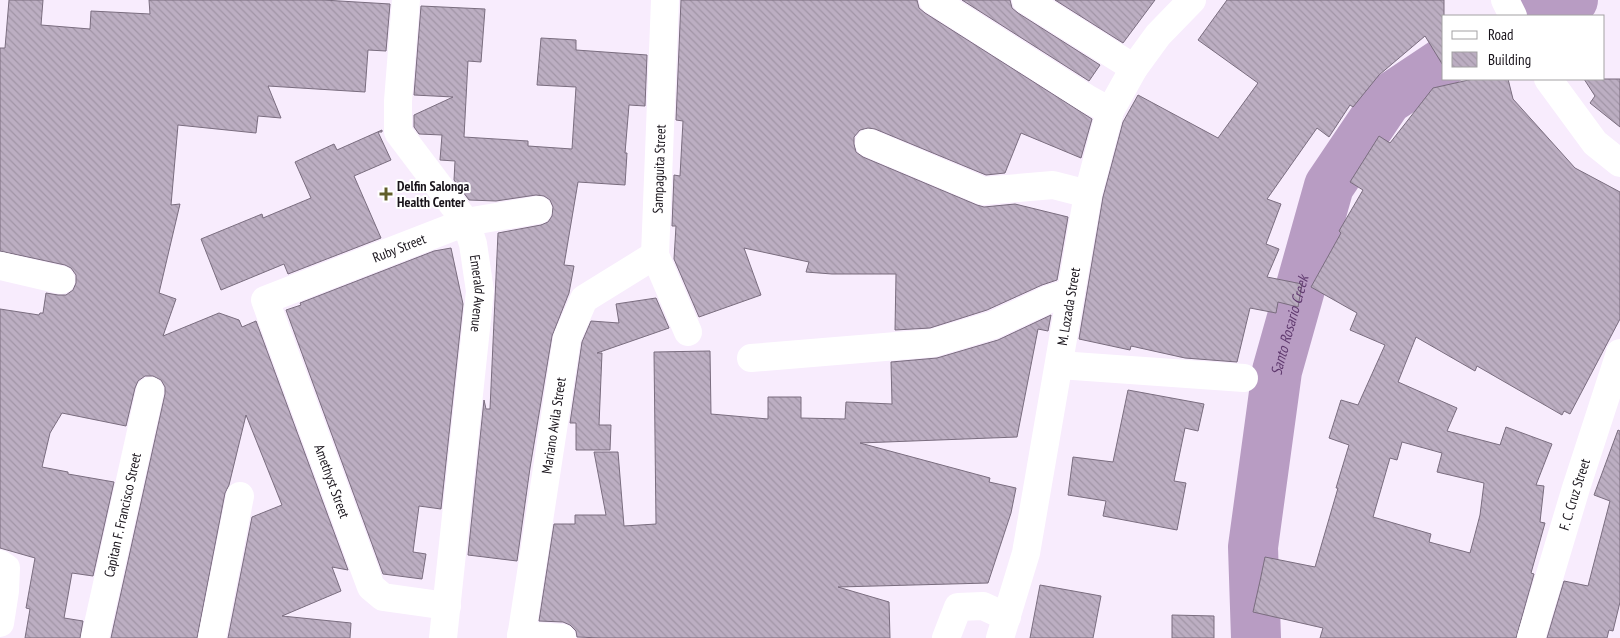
<svg xmlns="http://www.w3.org/2000/svg" width="1620" height="638" viewBox="0 0 1620 638" font-family="'PT Sans Narrow',sans-serif">
  <style>
    .lines { fill: none; stroke-linecap: round; stroke-linejoin: round }
    .river { stroke: #b89cc3; stroke-width: 50 }
    .building { fill: url(#building-back-hatch); stroke: #7a6d7f; fill-rule: evenodd }
    .minor { stroke: #fff; stroke-width: 28 }
    .major { stroke: #fff; stroke-width: 28 }
    .poi-dot { fill: #615e2a; stroke: #fff; stroke-width: 2 }
    .labels { text-anchor: middle; stroke-width: 4; stroke-linejoin: round; paint-order: stroke }
    .street-label { font-size: 14px; fill: #18131a; stroke: #fff }
    .poi-label { font-size: 14px; font-weight: bold; fill: #18131a; stroke: #fff; text-anchor: start }
    .water-label { font-size: 15px; font-style: italic; fill: #603a6f; stroke: #fff }
  </style>
  <defs>
    <pattern id="building-back-hatch" width="6" height="6" patternUnits="userSpaceOnUse" patternTransform="scale(1.25)"><rect width="6" height="6" fill="#bcaec2"/><path d="M-1 5l2 2M0 0l6 6M5-1l2 2" fill="none" stroke="#a195a6"/></pattern>
  </defs>
  <rect width="100%" height="100%" fill="#f8ecfd"/>
  <g class="lines">
    <!-- river -->
    <g class="river">
      <polyline points="1539,16 1573,0"/>
      <path id="s1" d="M1256,638L1253,547L1277,371L1329,186L1387,100L1444,62"/>
    </g>
  </g>
  <!-- building -->
  <g class="building">
    <polygon points="9,0 43,0 41,25 90,29 91,11 150,14 149,0 323,0 390,4 386,51 368,50 365,92 268,86 281,118 258,116 256,133 178,125 171,205 180,204 159,293 176,299 163,336 219,313 239,320 242,327 256,321 348,570 332,567 341,591 282,616 351,623 350,638 228,638 252,517 282,505 246,415 229,485 225,493 197,638 111,638 165,394 165,387 161,380 153,376 145,376 138,381 135,388 126,426 62,413 50,433 42,467 68,472 68,474 114,482 93,576 72,573 64,618 83,621 80,638 25,638 30,609 26,608 35,558 0,548 0,309 39,315 40,313 43,313 46,293 58,295 66,295 73,290 76,283 76,275 71,268 65,265 0,251 0,48 5,48"/>
    <polygon points="681,0 917,0 919,8 925,13 1092,119 1081,158 1021,133 1005,173 986,175 875,129 868,128 860,130 854,137 854,144 856,152 863,157 977,205 984,207 1015,204 1068,217 1057,280 1042,285 987,310 930,328 895,330 896,274 832,274 806,272 809,262 744,248 761,295 699,317 674,259 676,226 672,226 674,175 680,176 683,121 676,120"/>
    <polygon points="962,0 1010,0 1012,8 1018,13 1100,65 1089,81"/>
    <polygon points="1055,0 1155,0 1123,43"/>
    <polygon points="1227,0 1444,0 1444,67 1425,36 1379,75 1353,107 1350,105 1329,137 1317,128 1267,199 1281,204 1266,244 1279,249 1267,277 1302,284 1298,307 1278,302 1276,313 1250,308 1237,362 1185,358 1131,346 1130,350 1079,339 1103,197 1123,122 1138,95 1218,138 1258,83 1198,40"/>
    <polygon points="421,6 485,9 481,62 468,61 464,137 528,141 528,146 572,149 576,87 537,85 541,38 576,40 576,50 647,55 645,106 629,105 625,153 627,153 625,185 578,182 564,265 574,266 569,293 552,336 530,468 517,561 468,555 484,400 486,409 490,409 498,233 541,225 548,222 552,216 553,207 550,200 544,196 536,195 496,201 469,200 454,180 455,161 440,160 442,135 419,134 414,127 414,115 453,97 414,95"/>
    <path d="M1473,79H1508L1513,99L1575,168L1620,192V319L1570,414L1564,411L1562,415L1477,366L1475,371L1416,337L1398,382L1457,408L1447,431L1500,445L1506,427L1552,444L1536,485L1544,486L1540,522L1545,523L1531,573L1534,574L1516,638H1320L1323,628L1253,612L1260,581L1265,557L1315,567L1338,488H1336L1349,445L1329,438L1341,400L1358,405L1385,345L1350,330L1357,313L1311,287L1341,233L1339,231L1363,190L1350,182L1379,136L1390,143L1433,88ZM1402,442L1442,453L1437,472L1484,483L1480,515L1470,553L1429,542L1431,534L1373,517L1390,458L1397,460Z"/>
    <polygon points="1584,79 1620,79 1620,127 1590,103 1595,96"/>
    <polygon points="382,130 382,132 378,132 391,160 354,176 381,238 288,274 284,264 221,290 201,239 262,214 263,218 311,198 295,162 334,144 337,150"/>
    <polygon points="451,248 463,304 441,509 419,506 413,552 426,554 422,579 383,574 286,310 301,305 300,303 434,251"/>
    <polygon points="656,298 669,328 597,353 602,353 599,425 611,425 610,450 576,450 576,423 570,423 582,342 591,321 619,323 616,304"/>
    <polygon points="1051,315 1048,331 1038,329 1017,437 860,443 990,478 989,482 1016,488 1011,513 988,583 838,587 889,602 890,638 601,638 577,637 576,631 570,625 563,622 539,621 554,524 575,524 575,515 606,515 594,452 618,452 624,526 656,524 654,352 710,351 711,414 768,419 768,397 801,397 801,418 845,419 846,402 892,404 891,362 937,358 998,340"/>
    <polygon points="1128,390 1204,404 1198,431 1185,428 1174,481 1186,483 1177,530 1103,516 1106,501 1068,495 1073,457 1113,462"/>
    <polygon points="1618,430 1620,431 1620,602 1613,631 1609,630 1607,638 1547,638 1564,581 1588,586 1610,501 1594,495"/>
    <polygon points="1040,585 1101,596 1093,638 1030,638"/>
    <polygon points="1172,615 1214,616 1214,638 1172,638"/>
  </g>
  <g class="lines">
    <!-- minor -->
    <g class="minor">
      <path id="s2" d="M406,0L398,101V132L466,222L473,244L480,291L443,638"/>
      <polyline points="665,0 655,255 688,332"/>
      <polyline points="933,0 1088,99 1110,111"/>
      <polyline points="1026,0 1134,68"/>
      <polyline points="869,143 983,191 1053,185 1088,194"/>
      <polyline points="0,266 61,280"/>
      <polyline points="751,358 933,343 993,325 1049,299 1071,292"/>
      <polyline points="1059,365 1244,378"/>
      <polyline points="0,564 6,568 5,591 0,623"/>
      <path id="s3" d="M447,606L383,597L371,587L265,300L466,222L538,210"/>
      <polyline points="521,635 562,638"/>
      <path id="s4" d="M95,638L150,391"/>
      <polyline points="212,638 240,496"/>
      <path id="s5" d="M521,638L567,338L584,299L655,255"/>
      <polyline points="946,638 958,607 983,606 1007,617"/>
      <path id="s6" d="M1000,638L1026,553L1088,194L1110,111L1134,68L1158,35L1192,0"/>
      <path id="s7" d="M1531,638L1576,488L1620,353"/>
    </g>
    <!-- major -->
    <g class="major">
      <polyline points="1505,0 1513,16"/>
      <polyline points="1548,79 1595,143 1620,163"/>
    </g>
  </g>
  <!-- markers -->
  <path class="poi-dot" d="M383.5 186.5h5v5h5v5h-5v5h-5v-5h-5v-5h5z"/>
  <g class="labels">
    <!-- street labels -->
    <g class="street-label">
      <text transform="translate(659 169) rotate(-88)" y="5">Sampaguita Street</text>
      <text dy="5" stroke="none"><textPath href="#s3" startOffset="530">Ruby Street</textPath></text>
      <text dy="5" stroke="none"><textPath href="#s2" startOffset="318">Emerald Avenue</textPath></text>
      <text dy="5" stroke="none"><textPath href="#s6" startOffset="339">M. Lozada Street</textPath></text>
      <text dy="5" stroke="none"><textPath href="#s5" startOffset="215">Mariano Avila Street</textPath></text>
      <text transform="translate(332 481) rotate(70)" y="5">Amethyst Street</text>
      <text dy="5" stroke="none"><textPath href="#s7" startOffset="150">F. C. Cruz Street</textPath></text>
      <text dy="5" stroke="none"><textPath href="#s4" startOffset="126">Capitan F. Francisco Street</textPath></text>
    </g>
    <!-- poi labels -->
    <g class="poi-label">
      <text x="397" y="191">Delfin Salonga<tspan x="397" dy="16">Health Center</tspan></text>
    </g>
    <!-- water labels -->
    <g class="water-label">
      <text dy="5" stroke="none"><textPath href="#s1" startOffset="316">Santo Rosario Creek</textPath></text>
    </g>
  </g>
  <!-- legend -->
  <rect x="1442" y="15" width="162" height="65" fill="#ffffff" stroke="#a3a1a3"/>
  <rect x="1452" y="31" width="25" height="8" fill="#ffffff" stroke="#a3a1a3"/>
  <text x="1488" y="40" font-size="15" fill="#18131a">Road</text>
  <rect x="1452" y="52" width="25" height="15" fill="url(#building-back-hatch)" stroke="#a3a1a3"/>
  <text x="1488" y="65" font-size="15" fill="#18131a">Building</text>
</svg>
